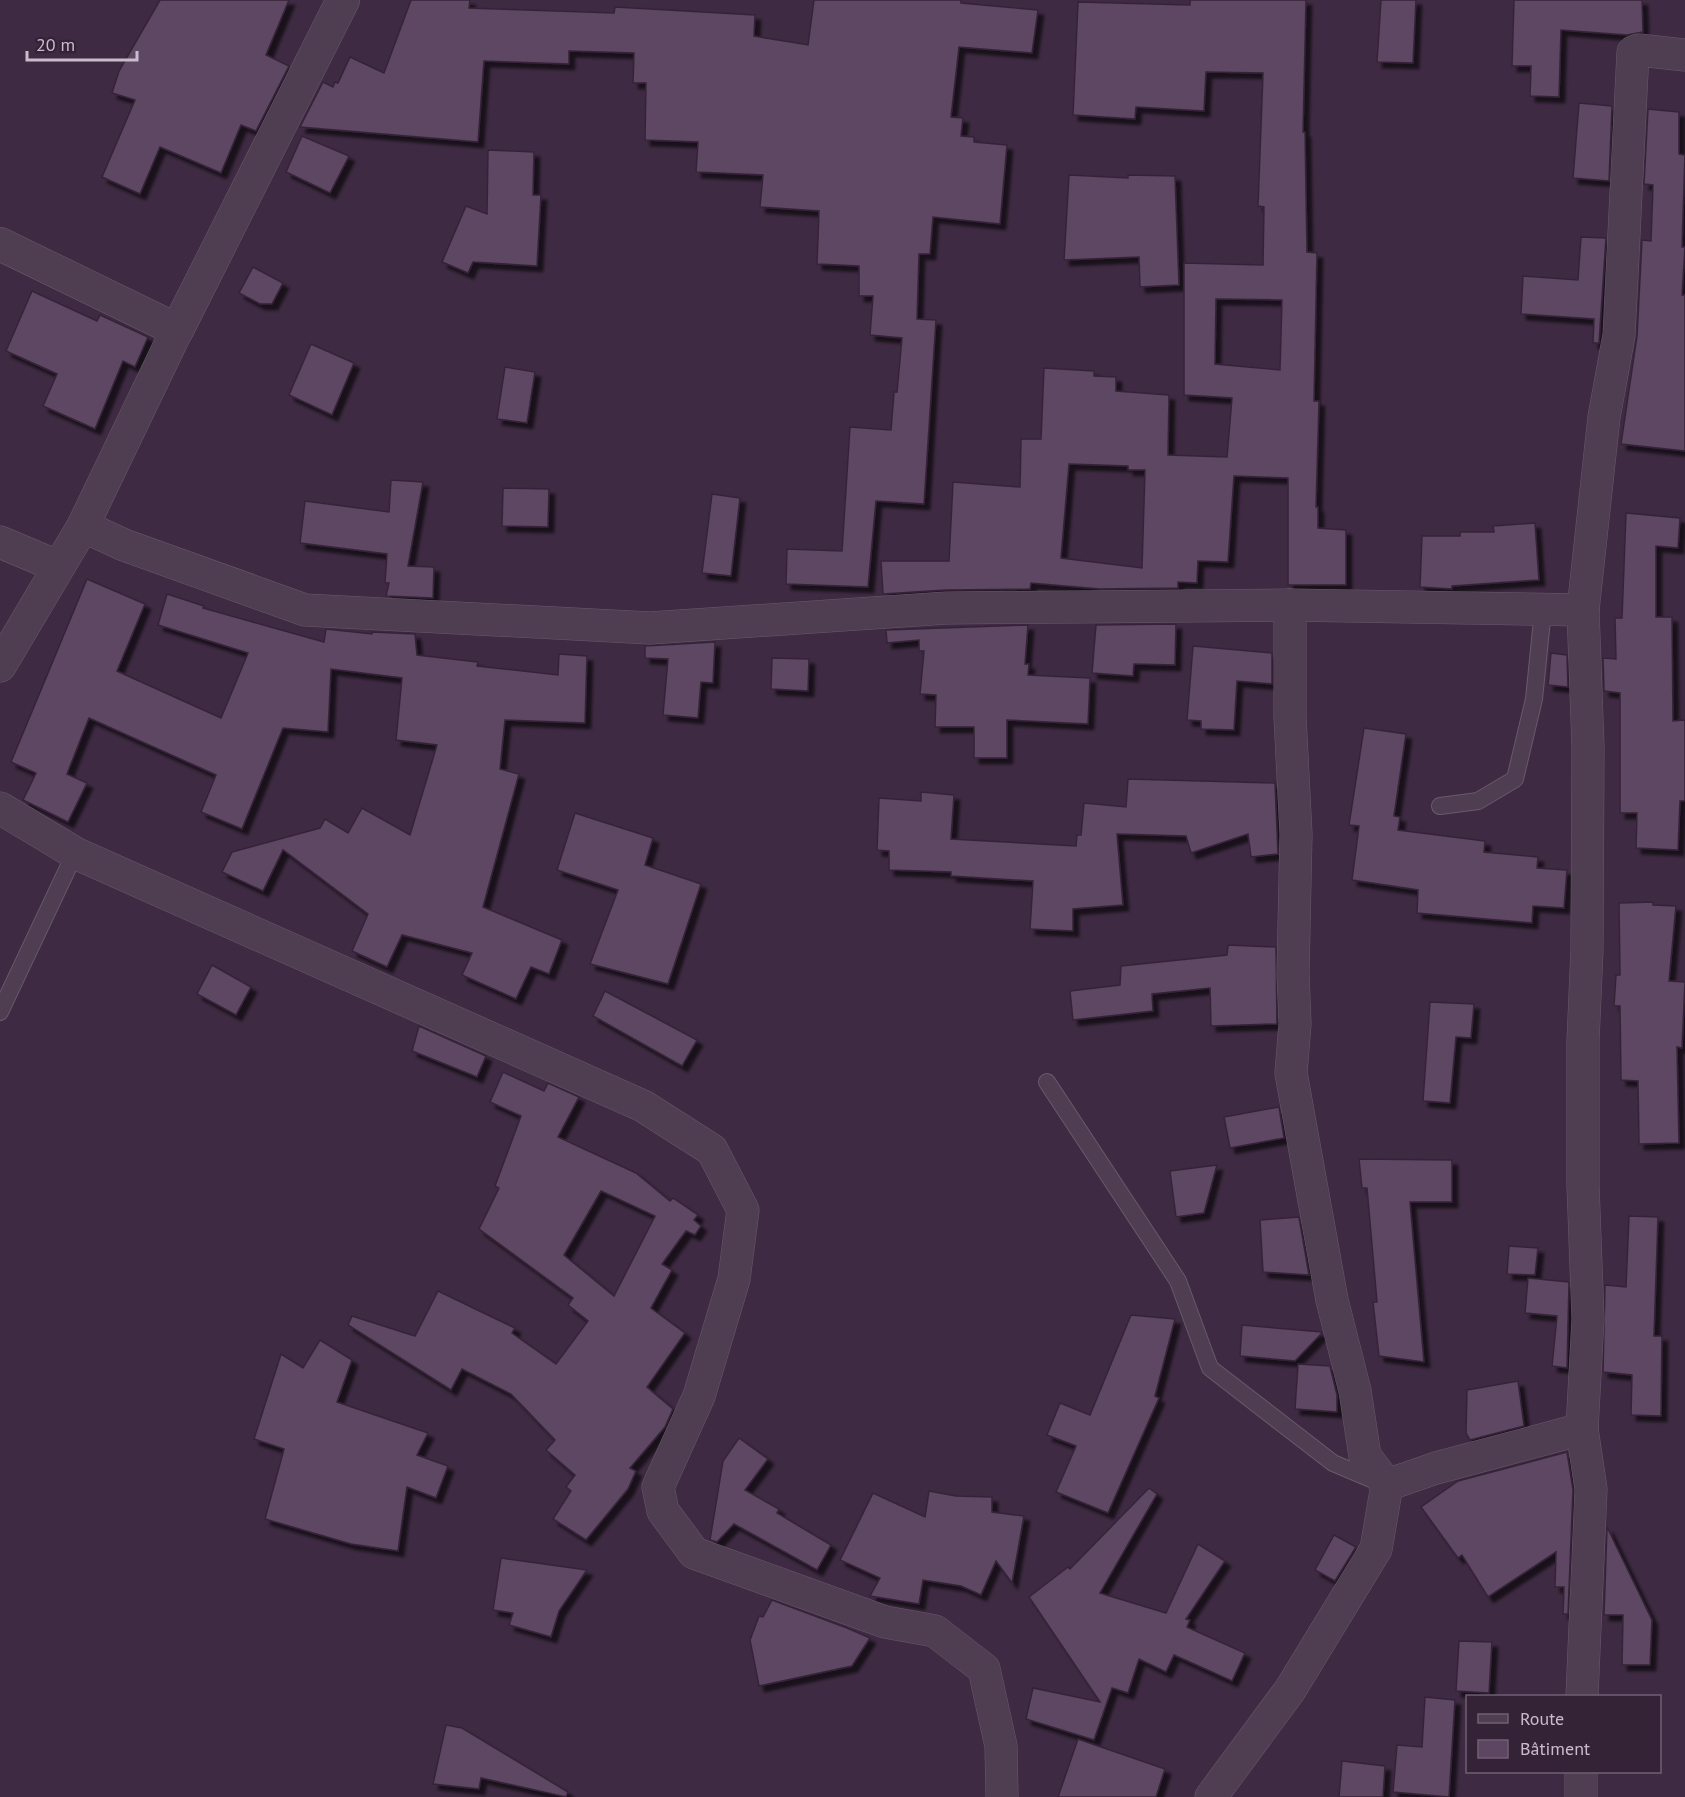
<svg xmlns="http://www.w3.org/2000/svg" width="1685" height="1797" viewBox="0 0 1685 1797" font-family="'PT Sans',sans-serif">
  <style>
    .building { fill: #5d4662; stroke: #362439; stroke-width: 1.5; fill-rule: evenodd; filter: url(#shadow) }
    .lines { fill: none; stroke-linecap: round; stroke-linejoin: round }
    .service-casing { stroke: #6a596c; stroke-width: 18 }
    .minor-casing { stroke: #6a596c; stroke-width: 33 }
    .tertiary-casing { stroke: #6a596c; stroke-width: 34 }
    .service { stroke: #4f3e52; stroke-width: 16 }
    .minor { stroke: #4f3e52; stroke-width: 32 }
    .tertiary { stroke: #4f3e52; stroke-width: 33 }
  </style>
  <defs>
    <filter id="shadow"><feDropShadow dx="5.5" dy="5.5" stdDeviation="1.5" flood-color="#0009"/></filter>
  </defs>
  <rect width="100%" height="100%" fill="#3e2a42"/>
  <!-- building -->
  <g class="building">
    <polygon points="160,0 289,0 266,55 289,66 256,131 241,125 221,173 160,147 140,194 102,177 135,100 112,93 119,71"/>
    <polygon points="411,0 470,0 469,8 614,13 615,7 755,15 754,36 808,45 814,0 961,0 961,3 1038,10 1032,53 959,47 951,117 963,118 961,136 974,137 974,142 1007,145 1000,224 933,217 930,254 919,254 917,319 936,320 924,504 876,501 868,587 786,584 787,549 842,551 850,427 891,430 894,392 897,392 902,338 870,335 873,296 859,296 859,266 817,264 819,211 760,207 763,175 696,172 698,142 645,140 646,83 633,83 634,53 569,51 569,64 484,61 478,142 300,127 323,82 333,87 335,82 338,83 350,57 384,73"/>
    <path d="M1190,0H1306L1303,132H1305L1307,252L1317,253L1314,401H1319L1316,507H1318V528L1346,530V585H1288V478L1234,476L1228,562L1198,561L1197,583L1178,582V588L1100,589L1031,583L1030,589L946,590L883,594L881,561H949L953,482L1020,487L1021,439H1041L1044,368L1094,371V376L1116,377V391L1169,395L1168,455L1227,457L1232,398L1184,395V263L1263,265L1264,207L1258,206L1263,73L1206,72L1204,111L1136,107L1135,119L1073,115L1078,2L1190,5ZM1216,299L1282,300L1280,370L1215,364ZM1069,464L1128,466V470H1145L1142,568L1061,558Z"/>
    <polygon points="1381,0 1416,0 1413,63 1377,62"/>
    <polygon points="1514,0 1642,0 1643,32 1627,35 1561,30 1559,97 1530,96 1531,66 1512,66"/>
    <polygon points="1579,103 1612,106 1609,181 1573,178"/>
    <polygon points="1648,109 1679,112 1679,154 1685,155 1682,247 1685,247 1682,295 1685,295 1685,451 1621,444 1637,336 1642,240 1651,241 1653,185 1644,184"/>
    <polygon points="302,136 349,156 330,193 286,172"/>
    <polygon points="488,150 534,152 533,195 541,195 537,266 473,262 468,273 442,262 466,206 487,214"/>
    <polygon points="1069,175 1128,178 1128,175 1175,176 1179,285 1140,287 1139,257 1064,260"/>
    <polygon points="1581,237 1606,238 1599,343 1593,343 1594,319 1521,314 1523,276 1578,280"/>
    <polygon points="253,267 283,283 272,304 260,304 239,293"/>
    <polygon points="32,291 97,321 100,315 148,337 135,367 123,361 95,429 43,406 57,374 6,351"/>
    <polygon points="311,344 354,363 332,415 289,395"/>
    <polygon points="505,367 535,372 527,423 497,419"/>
    <polygon points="391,480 423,482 408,566 434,567 433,598 386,596 389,583 385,583 387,554 300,543 305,501 389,512"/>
    <polygon points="503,488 549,489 548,527 502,526"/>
    <polygon points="712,494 740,498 731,576 702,573"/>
    <polygon points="1626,513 1680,518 1678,548 1656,546 1656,617 1672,617 1673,721 1685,720 1685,801 1680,801 1678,850 1636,848 1637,813 1620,813 1620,693 1604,691 1603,658 1616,659 1615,618 1622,618"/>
    <polygon points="1535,523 1539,580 1452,586 1452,589 1420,587 1422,536 1460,536 1460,532 1494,532 1493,526"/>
    <polygon points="87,579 145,604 117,671 221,718 248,653 158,625 167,594 204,606 203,608 324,642 326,629 372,634 372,632 415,634 417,655 478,662 477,666 558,675 559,654 587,656 585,723 505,720 500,769 519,774 483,907 562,940 549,974 531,967 516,999 462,975 472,953 402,935 387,967 352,951 368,914 283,850 263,891 222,872 232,852 320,828 325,819 348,833 362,808 410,835 437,745 396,740 402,678 331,669 328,732 283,728 242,829 201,812 216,775 89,718 67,774 87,783 68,822 23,800 36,773 11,762"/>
    <polygon points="1176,624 1175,665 1134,664 1133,676 1092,673 1096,625"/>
    <polygon points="1028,625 1025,664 1029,664 1028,675 1090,678 1088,724 1007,720 1007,758 974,758 974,727 935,727 936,695 920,694 924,651 919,651 919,640 887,643 886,630"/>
    <polygon points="715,642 713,683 701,682 698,718 663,715 668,659 645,658 645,646"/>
    <polygon points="1193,646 1272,653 1272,684 1237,681 1234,730 1201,729 1201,721 1187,720"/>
    <polygon points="1551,653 1567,655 1568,687 1548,685"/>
    <polygon points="772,658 809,659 808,691 771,689"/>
    <polygon points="1364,728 1406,734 1394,816 1400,817 1398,830 1485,841 1484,852 1538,857 1537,868 1567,870 1564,908 1533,906 1532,923 1417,913 1418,890 1352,880 1359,826 1349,825"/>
    <polygon points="1128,779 1275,783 1278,854 1251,857 1248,834 1191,853 1186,836 1117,834 1123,905 1073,909 1073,931 1030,929 1033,881 951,876 951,872 889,870 889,851 877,850 879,798 921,801 921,792 954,795 951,839 1076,846 1077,835 1081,835 1084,803 1126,807"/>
    <polygon points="575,813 653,838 645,865 701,884 668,984 590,964 618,890 557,870"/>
    <polygon points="1653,902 1653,905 1676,906 1669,981 1685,982 1682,1048 1677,1047 1679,1143 1639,1144 1638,1081 1621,1080 1620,1006 1614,1006 1616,975 1620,975 1619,903"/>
    <polygon points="1228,945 1276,947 1277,1024 1211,1026 1210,988 1152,994 1153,1011 1073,1020 1070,991 1120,985 1121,966 1227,955"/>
    <polygon points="212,965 251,987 236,1015 197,994"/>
    <polygon points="605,991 697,1040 682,1066 593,1016"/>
    <polygon points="1430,1002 1474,1004 1471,1038 1456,1037 1450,1103 1423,1101"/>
    <polygon points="419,1026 486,1056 477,1077 412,1051"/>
    <path d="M503,1072L544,1091L548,1083L579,1097L558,1137L636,1173L670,1201L673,1198L698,1215L694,1220L701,1226L695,1235L686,1231L662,1264L672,1270L651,1308L685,1333L647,1387L673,1409L665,1427L630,1468L636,1471L628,1489L586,1540L553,1519L571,1491L566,1487L575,1475L546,1450L555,1440L511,1394L462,1369L451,1390L348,1325L352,1316L415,1336L438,1291L515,1328L512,1333L556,1364L588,1321L568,1305L573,1298L479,1229L499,1188L495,1186L521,1116L490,1102ZM601,1191L655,1216L614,1296L564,1255Z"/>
    <polygon points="1279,1107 1284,1138 1230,1148 1224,1117"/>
    <polygon points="1359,1159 1452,1160 1452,1202 1410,1202 1424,1362 1379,1356 1373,1302 1377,1302 1367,1188 1362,1188"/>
    <polygon points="1217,1165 1204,1213 1176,1217 1170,1171"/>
    <polygon points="1629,1216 1658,1217 1654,1336 1662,1336 1661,1416 1631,1415 1632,1375 1603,1372 1605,1285 1626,1287"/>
    <polygon points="1299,1217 1309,1275 1263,1272 1260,1220"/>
    <polygon points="1509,1246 1538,1248 1535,1275 1507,1274"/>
    <polygon points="1528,1278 1569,1282 1567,1368 1552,1366 1557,1316 1525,1313"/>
    <polygon points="1131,1315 1175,1319 1155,1396 1159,1398 1108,1513 1056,1492 1076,1446 1047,1435 1060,1403 1090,1415"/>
    <polygon points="1242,1325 1322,1332 1322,1333 1295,1361 1240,1356"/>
    <polygon points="320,1340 352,1360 337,1402 428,1433 417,1455 448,1466 436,1498 407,1487 398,1551 351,1544 265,1519 284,1449 254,1439 281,1354 303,1368"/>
    <polygon points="1298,1364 1330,1366 1337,1395 1337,1412 1295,1409"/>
    <polygon points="1518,1381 1524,1426 1470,1440 1466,1433 1467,1390"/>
    <polygon points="739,1438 768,1459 745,1490 779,1509 777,1513 831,1545 817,1570 734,1524 717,1542 710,1540 723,1461"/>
    <polygon points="1567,1452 1573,1490 1568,1614 1563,1614 1564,1587 1555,1587 1556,1552 1488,1597 1462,1555 1458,1558 1421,1507 1458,1481"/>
    <polygon points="1149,1488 1157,1494 1100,1593 1166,1613 1198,1544 1225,1561 1186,1619 1190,1620 1187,1627 1245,1653 1232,1681 1174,1655 1166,1672 1139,1659 1128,1693 1112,1688 1094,1740 1026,1719 1033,1688 1100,1702 1029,1597 1068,1567 1070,1569"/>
    <polygon points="929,1491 956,1496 992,1497 992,1512 1024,1516 1012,1583 996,1561 981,1595 961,1586 923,1580 919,1604 870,1596 880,1578 840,1560 873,1493 925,1517"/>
    <polygon points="1607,1527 1652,1620 1650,1665 1622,1665 1623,1615 1604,1615"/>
    <polygon points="1334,1535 1356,1547 1335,1581 1315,1570"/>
    <polygon points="501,1558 587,1570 559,1611 551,1637 509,1625 513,1613 493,1610"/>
    <polygon points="772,1600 847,1628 870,1638 852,1666 759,1686 750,1640 759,1616 763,1617"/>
    <polygon points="1459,1641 1492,1642 1489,1693 1456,1691"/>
    <polygon points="1425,1697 1455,1700 1449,1797 1393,1792 1397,1745 1422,1747"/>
    <polygon points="446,1725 462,1728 568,1792 566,1797 481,1778 479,1789 433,1784"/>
    <polygon points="1078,1739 1165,1769 1156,1797 1058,1797"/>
    <polygon points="1342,1761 1385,1766 1383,1797 1339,1797"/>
  </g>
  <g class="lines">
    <defs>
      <g id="service">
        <polyline points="1440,806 1478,801 1515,779 1534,699 1543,610"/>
        <polyline points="0,1012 75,853"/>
        <polyline points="1047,1082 1178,1281 1210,1368 1333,1463 1378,1482"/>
      </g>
      <g id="minor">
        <polyline points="83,526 124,545 305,610 650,628 946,608 1290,605 1583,610"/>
        <polyline points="0,542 57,566"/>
        <polyline points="1290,605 1290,717 1296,834 1293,974 1295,1024 1291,1073 1332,1300 1355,1391 1365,1456 1387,1485"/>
        <polyline points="0,666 83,526 177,330"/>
        <polyline points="0,808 75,853 643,1106 712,1150 743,1210 734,1279 699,1396 658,1487 663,1511 694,1553 885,1622 935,1631 984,1669 1001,1746 1002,1797"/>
        <polyline points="1582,1696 1591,1489 1582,1429 1588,1319 1583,1185 1583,1041 1587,950 1588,747 1583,610 1604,417 1619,335 1633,52 1639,50 1685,55"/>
        <polyline points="1211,1797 1290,1690 1376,1549 1387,1485 1436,1468 1582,1429"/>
        <polyline points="1581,1797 1581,1772"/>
      </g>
      <polyline id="tertiary" points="0,244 177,330 343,0"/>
    </defs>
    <!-- service casing -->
    <use href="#service" class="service-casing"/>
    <!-- minor casing -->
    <use href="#minor" class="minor-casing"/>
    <!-- tertiary casing -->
    <use href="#tertiary" class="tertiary-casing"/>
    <!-- service -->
    <use href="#service" class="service"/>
    <!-- minor -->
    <use href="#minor" class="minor"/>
    <!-- tertiary -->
    <use href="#tertiary" class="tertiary"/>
  </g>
  <!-- legend -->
  <rect x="1466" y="1695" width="195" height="78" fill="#342237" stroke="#705f73" stroke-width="1.5"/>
  <rect x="1478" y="1714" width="30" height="9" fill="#4f3e52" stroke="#705f73" stroke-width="1.5"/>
  <text x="1520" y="1725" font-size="18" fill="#cabbcc">Route</text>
  <rect x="1478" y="1740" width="30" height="18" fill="#5d4662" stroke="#705f73" stroke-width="1.5"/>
  <text x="1520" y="1755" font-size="18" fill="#cabbcc">Bâtiment</text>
  <!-- scale -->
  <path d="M27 51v9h110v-9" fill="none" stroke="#cabbcc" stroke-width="3"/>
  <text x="36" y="51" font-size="18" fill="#cabbcc" stroke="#342237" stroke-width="4.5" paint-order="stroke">20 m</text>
</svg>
